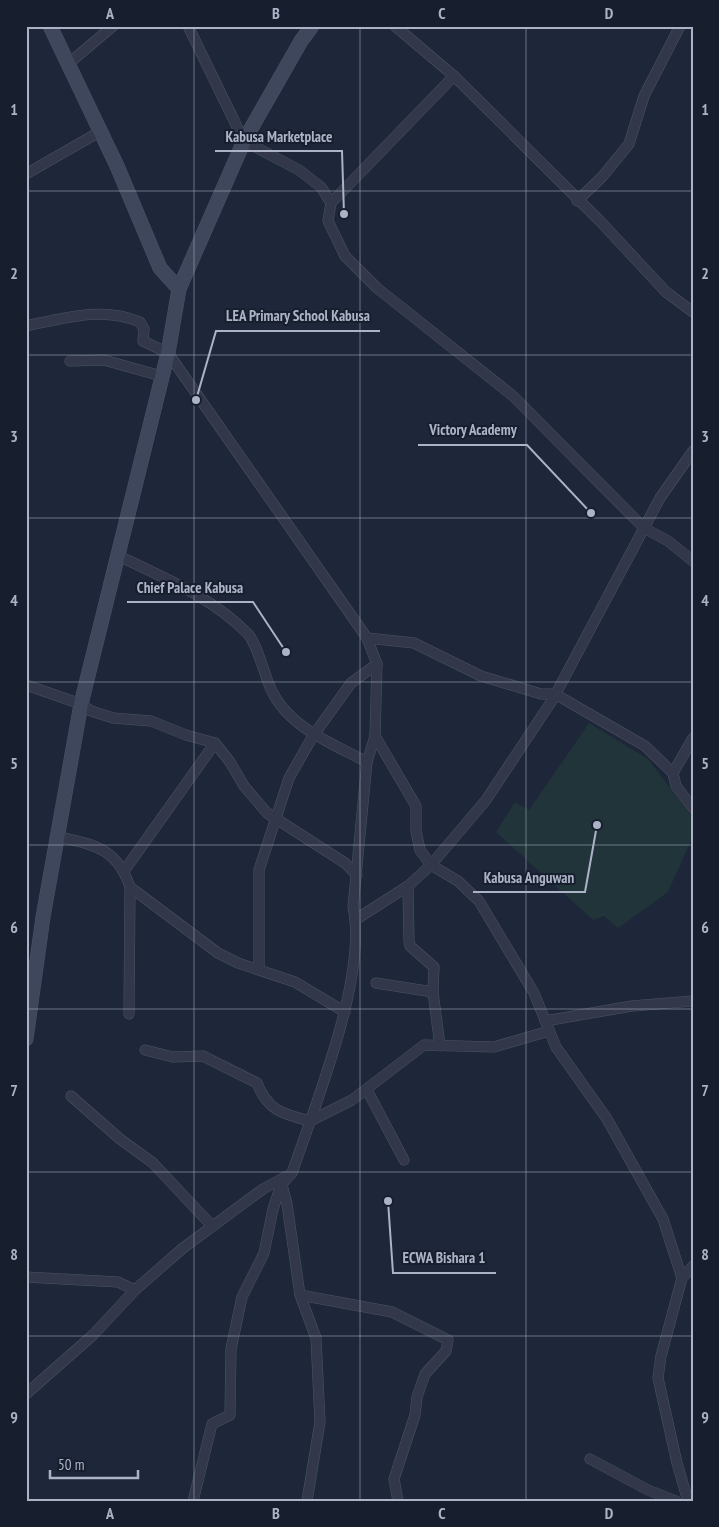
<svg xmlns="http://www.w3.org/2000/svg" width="719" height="1527" viewBox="0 0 719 1527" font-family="'PT Sans Narrow',sans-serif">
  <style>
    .green { fill: #20343a }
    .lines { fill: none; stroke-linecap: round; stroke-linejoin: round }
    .street-casing { stroke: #4c5364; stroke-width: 11 }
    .secondary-casing { stroke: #4c5364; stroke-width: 15 }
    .street { stroke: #323849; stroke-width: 10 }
    .secondary { stroke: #3f475d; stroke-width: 14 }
    .grid { fill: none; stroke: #acb3c6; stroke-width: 1; stroke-opacity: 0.55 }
    .leader { fill: none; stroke: #acb3c6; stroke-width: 2 }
    .callout-dot { fill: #acb3c6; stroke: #171e2d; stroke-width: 2 }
    .callout-label { font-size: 15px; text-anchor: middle; font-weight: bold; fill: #acb3c6; stroke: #171e2d; stroke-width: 4; stroke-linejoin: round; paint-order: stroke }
    .neatline { fill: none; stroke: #acb3c6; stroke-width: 2 }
    .grid-label { font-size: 16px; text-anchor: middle; font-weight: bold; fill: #acb3c6 }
  </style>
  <rect width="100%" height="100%" fill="#1e2639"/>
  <!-- green -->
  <polygon class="green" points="589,723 648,759 693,818 693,836 668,892 618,928 604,916 593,920 496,832 515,802 529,810"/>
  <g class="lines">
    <defs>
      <g id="street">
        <polyline points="188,26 244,141 299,170 321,187 331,203"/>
        <polyline points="395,26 454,76 599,220 666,292 693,312"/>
        <polyline points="68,64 113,26"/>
        <polyline points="454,76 331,203 328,221 345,256 377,288 513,396 644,528 668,541 693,561"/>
        <polyline points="26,174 101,131"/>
        <polyline points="577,201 602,177 629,144 644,96 680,26"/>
        <path d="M26,326C64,318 103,306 140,322L144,329L143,341L168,353L367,638L377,664L375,736L416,806V831L420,850L431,865L458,881L479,901L534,993L556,1047L607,1119L663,1219L682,1278L661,1356L658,1378L677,1463L688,1501"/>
        <polyline points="70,361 104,360 161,376"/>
        <path d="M119,556C164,578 212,597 248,634C257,644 264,673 270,687C287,727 331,743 367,762"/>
        <polyline points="367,638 414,643 481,676 541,694 555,694 645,746 673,773 676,786 693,808"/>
        <polyline points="26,685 81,704 91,711 113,718 151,721 186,735 215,743 230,762 244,786 267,813 345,863 357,875"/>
        <polyline points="673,773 693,738"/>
        <path d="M59,837C96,845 117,849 130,887L218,953L238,963L295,982L345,1012"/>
        <polyline points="124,871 215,743"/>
        <polyline points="408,886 409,941 410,946 434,967 433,992 440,1046"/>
        <polyline points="355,920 408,886 431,865 486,800 553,699 660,498 693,451"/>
        <polyline points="259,969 259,870 289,778 313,736 351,683 377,664"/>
        <polyline points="376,983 433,992"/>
        <polyline points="129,1014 130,887"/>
        <polyline points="545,1021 632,1006 693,1001"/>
        <path d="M145,1050L173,1057L203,1056L257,1083C268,1111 283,1114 310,1121L352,1100L424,1045L494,1047L549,1031"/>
        <polyline points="367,1090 404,1160"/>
        <polyline points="71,1096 120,1139 153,1163 212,1226"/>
        <polyline points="282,1185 287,1204 300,1295 316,1338 320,1422 307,1501"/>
        <polyline points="26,1277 118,1282 135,1290"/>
        <polyline points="682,1278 693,1266"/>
        <polyline points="300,1295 392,1312 448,1340 446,1351 425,1374 417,1397 415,1415 394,1479 398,1501"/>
        <polyline points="26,1394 93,1335 135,1290 183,1248 263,1189 287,1176"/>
        <polyline points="590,1459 648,1490 676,1501"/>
        <path d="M193,1501L212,1424L230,1415L231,1349L242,1297L264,1253L273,1209L281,1185L292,1173C315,1105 368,976 353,907L367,762L375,736"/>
      </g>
      <g id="secondary">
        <polyline points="50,26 117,166 160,268 179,289"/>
        <polyline points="26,1039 43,917 81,704 168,353 179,289 244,141 301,41 312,26"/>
      </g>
    </defs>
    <!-- street casing -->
    <use href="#street" class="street-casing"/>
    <!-- secondary casing -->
    <use href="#secondary" class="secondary-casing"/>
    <!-- street -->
    <use href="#street" class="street"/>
    <!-- secondary -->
    <use href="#secondary" class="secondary"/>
  </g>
  <!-- grid -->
  <path class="grid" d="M194,26V1501M360,26V1501M526,26V1501M26,191H693M26,355H693M26,518H693M26,682H693M26,845H693M26,1009H693M26,1172H693M26,1336H693"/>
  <!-- callouts -->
  <path class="leader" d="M344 214L342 151H215M196 400L216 331H380M591 513L527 445H418M286 652L253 602H127M597 825L585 892H473M388 1201L393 1273H496"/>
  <g class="callout-dot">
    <circle cx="344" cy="214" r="5"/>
    <circle cx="196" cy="400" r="5"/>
    <circle cx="591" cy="513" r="5"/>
    <circle cx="286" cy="652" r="5"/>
    <circle cx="597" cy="825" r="5"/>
    <circle cx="388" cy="1201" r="5"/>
  </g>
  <g class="callout-label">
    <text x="279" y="142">Kabusa Marketplace</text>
    <text x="298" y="321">LEA Primary School Kabusa</text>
    <text x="473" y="435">Victory Academy</text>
    <text x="190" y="593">Chief Palace Kabusa</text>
    <text x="529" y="883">Kabusa Anguwan</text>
    <text x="444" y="1263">ECWA Bishara 1</text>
  </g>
  <!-- border -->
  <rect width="719" height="1527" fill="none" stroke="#171e2d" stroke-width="55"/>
  <!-- scale -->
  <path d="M50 1470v8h88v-8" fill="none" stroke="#acb3c6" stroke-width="2.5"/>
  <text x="58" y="1470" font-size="15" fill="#acb3c6" stroke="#171e2d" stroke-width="4" paint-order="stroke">50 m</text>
  <rect x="28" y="28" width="664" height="1472" class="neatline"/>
  <g class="grid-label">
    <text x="110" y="19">A</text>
    <text x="276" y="19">B</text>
    <text x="442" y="19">C</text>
    <text x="609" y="19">D</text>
    <text x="14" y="115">1</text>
    <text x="705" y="115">1</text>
    <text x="14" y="279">2</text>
    <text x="705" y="279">2</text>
    <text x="14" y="442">3</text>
    <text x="705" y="442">3</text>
    <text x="14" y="606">4</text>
    <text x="705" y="606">4</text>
    <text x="14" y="769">5</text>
    <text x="705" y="769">5</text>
    <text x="14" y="933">6</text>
    <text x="705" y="933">6</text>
    <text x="14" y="1096">7</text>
    <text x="705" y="1096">7</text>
    <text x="14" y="1260">8</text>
    <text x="705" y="1260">8</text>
    <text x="14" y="1423">9</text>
    <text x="705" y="1423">9</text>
    <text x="110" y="1519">A</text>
    <text x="276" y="1519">B</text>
    <text x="442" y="1519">C</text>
    <text x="609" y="1519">D</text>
  </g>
</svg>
